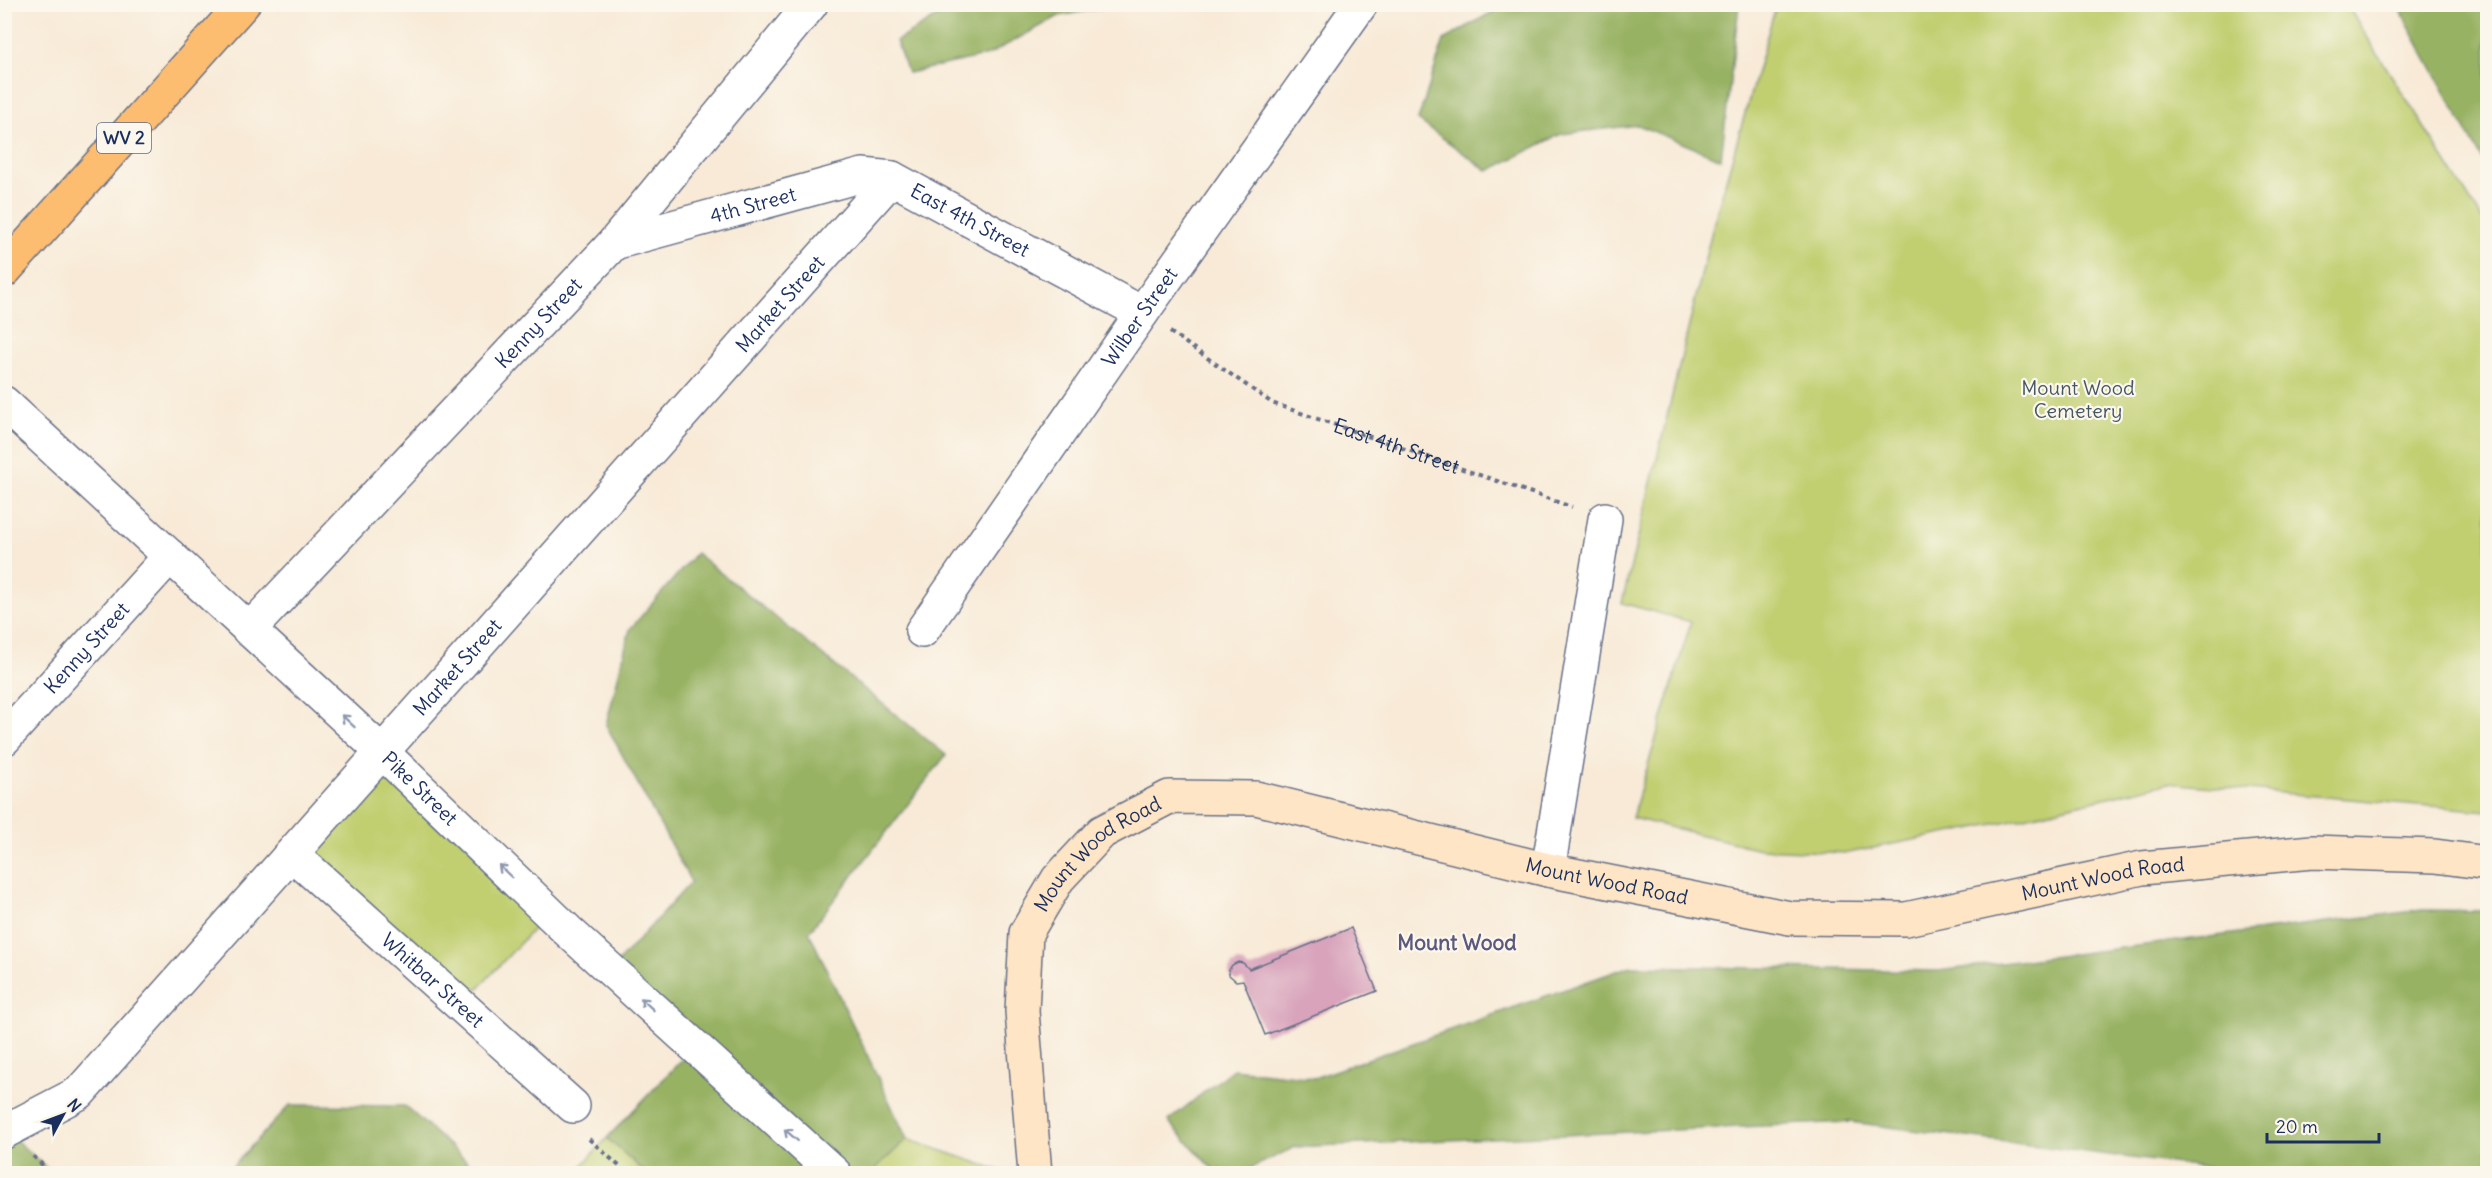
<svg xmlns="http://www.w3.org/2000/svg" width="2492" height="1178" viewBox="0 0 2492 1178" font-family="Delius,sans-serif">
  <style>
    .green { fill: #c1cf71; stroke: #6e7f68; stroke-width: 1.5 }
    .forest { fill: #98b263; stroke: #5a7060; stroke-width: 1.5 }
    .building { fill: #d8a3bb }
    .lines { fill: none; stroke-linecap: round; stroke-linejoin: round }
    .street-casing { stroke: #687088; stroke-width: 36 }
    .secondary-casing { stroke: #687088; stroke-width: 36 }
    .primary-casing { stroke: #687088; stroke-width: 36 }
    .path { stroke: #687088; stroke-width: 4; stroke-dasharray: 4.5 4.5; stroke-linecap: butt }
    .street { stroke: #fff; stroke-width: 33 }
    .secondary { stroke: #fee5c5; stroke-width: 33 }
    .primary { stroke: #fcbd6f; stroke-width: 33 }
    .oneway { stroke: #8d97ae }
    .labels { text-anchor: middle; stroke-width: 4.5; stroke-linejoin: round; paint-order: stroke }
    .shield { fill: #fbf7ec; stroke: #5e6b89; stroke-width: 1.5 }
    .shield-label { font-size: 18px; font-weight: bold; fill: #1b2f5e }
    .street-label { font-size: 20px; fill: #1b2f5e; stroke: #fbf7ec }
    .park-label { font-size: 20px; fill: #445763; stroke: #fbf7ec }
    .neighbourhood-label { font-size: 21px; font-weight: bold; fill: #5d587f; stroke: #fbf7ec }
  </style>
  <rect width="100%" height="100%" fill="#fbf7ec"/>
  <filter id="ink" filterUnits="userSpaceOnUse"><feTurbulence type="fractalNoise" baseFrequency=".0167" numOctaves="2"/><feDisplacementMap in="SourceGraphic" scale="12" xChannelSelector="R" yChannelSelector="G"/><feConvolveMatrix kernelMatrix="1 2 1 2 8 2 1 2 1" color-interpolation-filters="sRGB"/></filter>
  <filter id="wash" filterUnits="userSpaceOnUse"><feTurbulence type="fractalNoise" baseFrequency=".008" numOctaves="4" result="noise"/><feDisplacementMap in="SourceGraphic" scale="24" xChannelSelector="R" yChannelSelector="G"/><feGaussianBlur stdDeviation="1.35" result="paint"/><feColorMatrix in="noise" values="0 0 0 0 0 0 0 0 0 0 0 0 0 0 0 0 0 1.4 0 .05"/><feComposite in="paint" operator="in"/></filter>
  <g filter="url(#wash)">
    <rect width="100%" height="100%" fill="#f8ead7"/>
    <!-- green -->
    <g class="green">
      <polygon points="1776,5 2347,5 2487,227 2487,811 2167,783 2004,822 1848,853 1760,849 1632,818 1691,622 1622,603 1714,222"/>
      <polygon points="382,752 548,913 462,1006 292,854"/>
      <polygon points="607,1138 646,1173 575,1174"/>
      <polygon points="907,1139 1005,1172 1005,1173 871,1173"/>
    </g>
    <!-- forest -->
    <g class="forest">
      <polygon points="1506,4 1739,5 1721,159 1638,125 1561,134 1488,171 1418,120 1444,40"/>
      <polygon points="957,5 957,4 1121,5 1059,16 988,55 908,73 896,41"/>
      <polygon points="2397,5 2487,5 2487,168"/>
      <polygon points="696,553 946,755 809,932 907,1139 871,1173 646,1173 607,1138 694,1047 611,970 691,882 606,725 630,629"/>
      <polygon points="2422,910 2487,911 2487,1173 2249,1173 1850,1122 1295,1147 1241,1173 1218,1174 1168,1121 1233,1069 1314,1078 1631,966 1939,971"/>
      <polygon points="290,1105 405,1106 480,1173 226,1173"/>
      <polygon points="6,1131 52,1173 5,1173"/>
    </g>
    <g id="blocks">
      <!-- building -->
      <polygon class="building" points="1351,928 1377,991 1265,1035 1243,980 1236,981 1229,975 1229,970 1232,965 1238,962 1243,963 1249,969"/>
    </g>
  </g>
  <g filter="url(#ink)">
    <use href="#blocks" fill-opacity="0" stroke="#687088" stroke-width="1.5"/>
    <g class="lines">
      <defs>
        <g id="street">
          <path id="s2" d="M614,243L863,175L892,178L1142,313"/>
          <path id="s3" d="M4,403L382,752L568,931L835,1174"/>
          <path id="s4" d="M249,630L614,243L811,4"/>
          <path id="s5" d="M922,631L1142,313L1361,4"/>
          <path id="s6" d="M4,739L170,556"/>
          <path id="s7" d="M292,854L573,1106"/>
          <polyline points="1548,870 1605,519"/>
          <path id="s8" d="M4,1132L79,1093L892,178"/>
        </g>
        <g id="secondary">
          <path id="s9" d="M1035,1174L1022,1011L1026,933L1058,879L1102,832L1169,797L1256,798L1548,870L1790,918L1906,919L2142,868L2312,852L2435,856L2488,863"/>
        </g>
        <polyline id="primary" points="4,271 243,4"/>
      </defs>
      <!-- street casing -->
      <use href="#street" class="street-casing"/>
      <!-- secondary casing -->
      <use href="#secondary" class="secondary-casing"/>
      <!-- primary casing -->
      <use href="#primary" class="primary-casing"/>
      <!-- path -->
      <g class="path">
        <path id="s1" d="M1170,332L1272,403L1572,507"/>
        <polyline points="589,1139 628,1174"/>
        <polyline points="33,1156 52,1174"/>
        <polyline points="639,1174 642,1170 646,1174"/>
      </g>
      <!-- street -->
      <use href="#street" class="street"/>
      <!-- secondary -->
      <use href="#secondary" class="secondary"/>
      <!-- primary -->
      <use href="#primary" class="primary"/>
    </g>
    <!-- one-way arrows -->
    <defs><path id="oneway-shaft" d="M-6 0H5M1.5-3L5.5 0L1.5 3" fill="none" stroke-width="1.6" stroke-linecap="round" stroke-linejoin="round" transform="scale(1.5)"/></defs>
    <g class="oneway">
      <use href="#oneway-shaft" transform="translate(348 721) rotate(-137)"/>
      <use href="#oneway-shaft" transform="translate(505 871) rotate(-136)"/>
      <use href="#oneway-shaft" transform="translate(647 1004) rotate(-137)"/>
      <use href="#oneway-shaft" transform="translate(791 1135) rotate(-139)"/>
    </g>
  </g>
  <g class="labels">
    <!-- shield labels -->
    <rect class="shield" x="97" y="123" width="54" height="30" rx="4.5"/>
    <g class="shield-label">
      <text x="124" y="144">WV 2</text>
    </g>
    <!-- street labels -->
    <g class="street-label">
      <text dy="7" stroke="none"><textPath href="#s2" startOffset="144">4th Street</textPath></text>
      <text dy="7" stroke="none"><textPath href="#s2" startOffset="376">East 4th Street</textPath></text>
      <text dy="7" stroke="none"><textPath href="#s8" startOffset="1140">Market Street</textPath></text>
      <text dy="7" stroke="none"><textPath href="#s5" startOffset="382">Wilber Street</textPath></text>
      <text dy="7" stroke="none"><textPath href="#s4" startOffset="422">Kenny Street</textPath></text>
      <text dy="7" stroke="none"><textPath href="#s1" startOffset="256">East 4th Street</textPath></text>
      <text dy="7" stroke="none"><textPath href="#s6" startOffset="123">Kenny Street</textPath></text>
      <text dy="7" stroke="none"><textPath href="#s8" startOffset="654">Market Street</textPath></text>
      <text dy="7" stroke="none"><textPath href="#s3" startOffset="567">Pike Street</textPath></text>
      <text dy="7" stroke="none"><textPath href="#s9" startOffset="351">Mount Wood Road</textPath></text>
      <text dy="7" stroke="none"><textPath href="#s9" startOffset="1396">Mount Wood Road</textPath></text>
      <text dy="7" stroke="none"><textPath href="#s9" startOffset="892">Mount Wood Road</textPath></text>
      <text dy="7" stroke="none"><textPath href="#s7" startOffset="189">Whitbar Street</textPath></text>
    </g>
    <!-- park labels -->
    <g class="park-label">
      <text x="2078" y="395">Mount Wood<tspan x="2078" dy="23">Cemetery</tspan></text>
    </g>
    <!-- neighbourhood labels -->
    <g class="neighbourhood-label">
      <text x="1457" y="950">Mount Wood</text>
    </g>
  </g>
  <!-- margin -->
  <rect width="2492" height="1178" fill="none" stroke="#fbf7ec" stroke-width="24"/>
  <!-- north arrow -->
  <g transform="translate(63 1115) rotate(49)" stroke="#fbf7ec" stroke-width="4.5" paint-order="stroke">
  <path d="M0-4.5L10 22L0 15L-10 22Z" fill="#1b2f5e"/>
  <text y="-9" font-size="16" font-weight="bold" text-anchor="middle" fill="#1b2f5e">N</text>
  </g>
  <!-- scale -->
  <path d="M2267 1133v9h112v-9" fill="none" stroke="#1b2f5e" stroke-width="3"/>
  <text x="2276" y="1133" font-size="18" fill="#1b2f5e" stroke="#fbf7ec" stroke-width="4.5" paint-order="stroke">20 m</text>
</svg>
